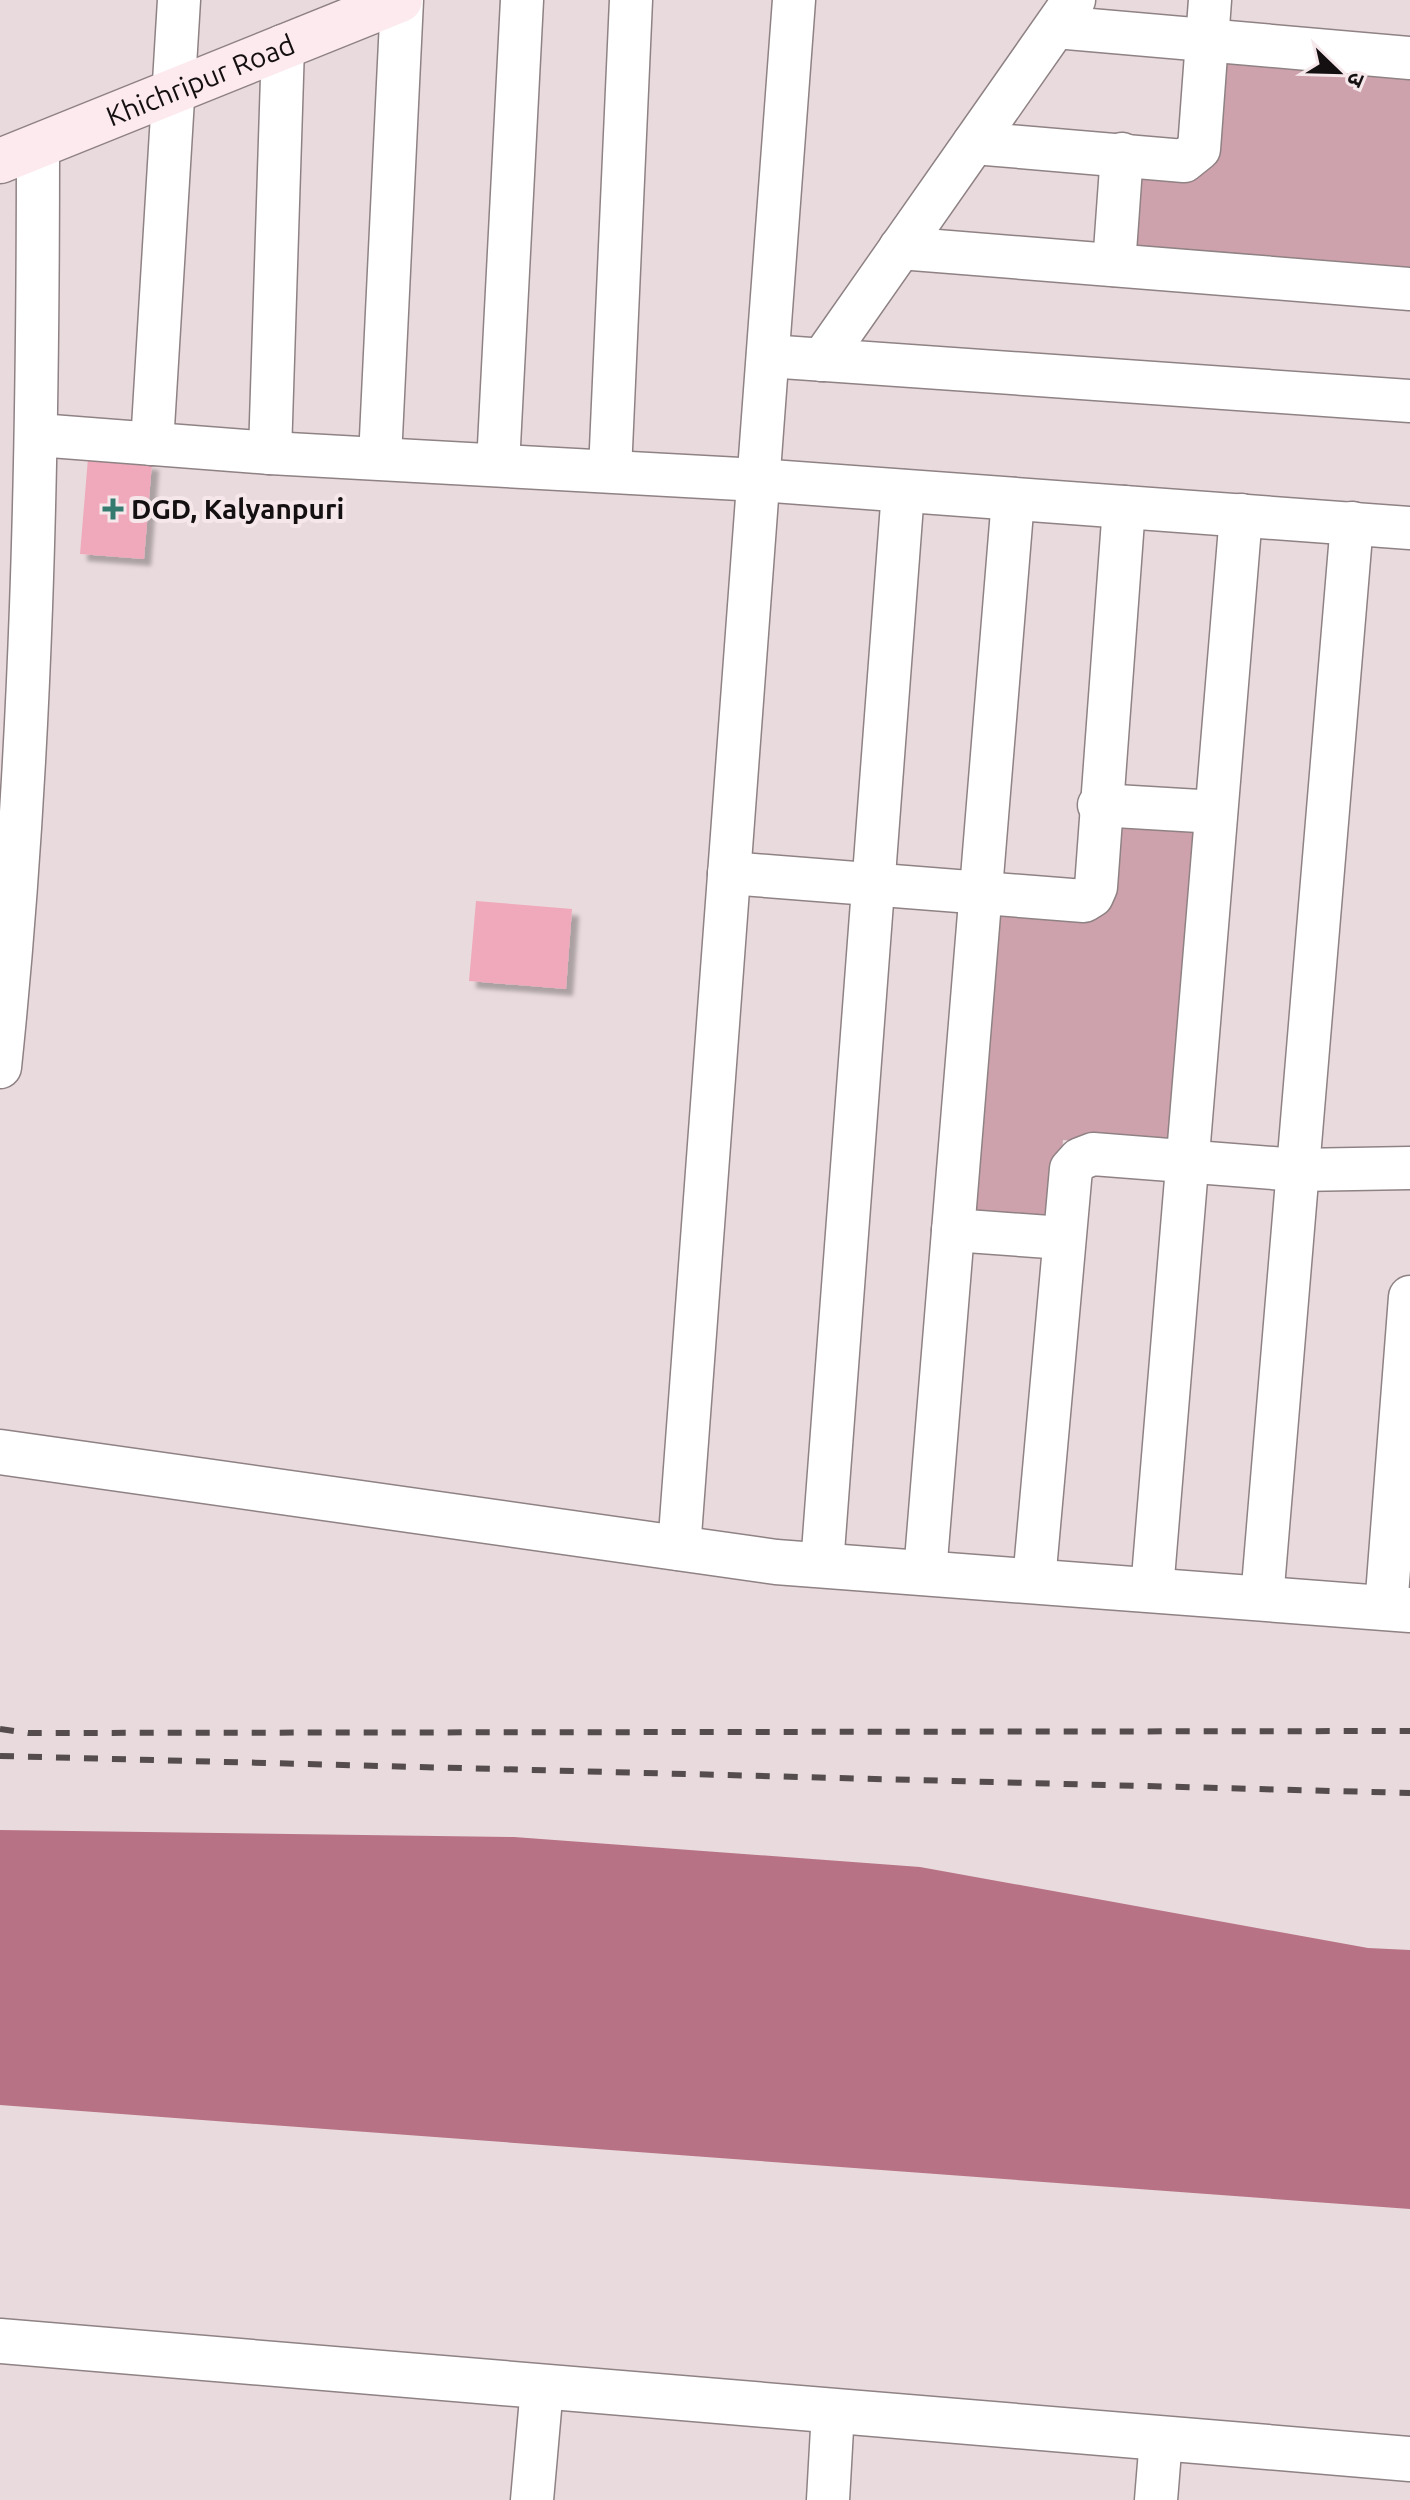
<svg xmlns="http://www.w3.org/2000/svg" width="1410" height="2500" viewBox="0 0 1410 2500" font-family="Ubuntu,'Noto Sans Devanagari',sans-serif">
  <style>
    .green { fill: #cea2ad }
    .water { fill: #b77385 }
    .building { fill: #f0a9bb; filter: url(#shadow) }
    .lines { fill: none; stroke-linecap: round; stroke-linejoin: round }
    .minor-casing { stroke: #8f8284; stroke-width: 45 }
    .tertiary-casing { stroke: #8f8284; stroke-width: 47 }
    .secondary-casing { stroke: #8f8284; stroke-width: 47 }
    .minor { stroke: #fff; stroke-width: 42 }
    .tertiary { stroke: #fff; stroke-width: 44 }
    .secondary { stroke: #fceaee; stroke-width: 44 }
    .rail { stroke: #544c4d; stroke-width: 6; stroke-dasharray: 14 14; stroke-linecap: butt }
    .poi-dot { fill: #347a6f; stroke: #f6e7eb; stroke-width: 3 }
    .labels { text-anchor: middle; stroke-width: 8; stroke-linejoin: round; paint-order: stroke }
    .street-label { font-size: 28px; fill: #140f10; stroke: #f6e7eb }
    .poi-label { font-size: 28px; font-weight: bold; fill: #140f10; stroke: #f6e7eb; text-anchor: start }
  </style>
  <defs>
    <filter id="shadow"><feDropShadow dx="7" dy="7" stdDeviation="2" flood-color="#0004"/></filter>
  </defs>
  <rect width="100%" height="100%" fill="#e9dadd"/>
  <!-- green -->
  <g class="green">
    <polygon points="1216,54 1410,69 1410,278 1124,254 1132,166 1206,171"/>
    <polygon points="1107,816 1204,823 1178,1148 1063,1140 1056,1228 965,1222 991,901 1099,910"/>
  </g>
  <!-- water -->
  <polygon class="water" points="0,1830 514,1837 920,1867 1368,1948 1410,1950 1410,2209 0,2105"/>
  <!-- building -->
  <g class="building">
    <polygon points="88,458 152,463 144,559 80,554"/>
    <polygon points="476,901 572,909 566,989 469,981"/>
  </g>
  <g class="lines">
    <defs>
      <g id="minor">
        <polyline points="1056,27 1410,58"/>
        <polyline points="974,143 1184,161 1199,149 1210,0"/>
        <polyline points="900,248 1410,289"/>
        <polyline points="1114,265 1122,154"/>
        <polyline points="768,356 1410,401"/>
        <polyline points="822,360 1074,0"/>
        <polyline points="38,435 270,453 758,480 1410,528"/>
        <polyline points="152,444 179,0"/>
        <polyline points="270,453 283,46"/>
        <polyline points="380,458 402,0"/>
        <polyline points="498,465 522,0"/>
        <polyline points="610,471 631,0"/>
        <polyline points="1099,805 1216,812"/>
        <polyline points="729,873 1084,901 1092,896 1096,887 1124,507"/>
        <path d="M0,1067C32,761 38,453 38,146"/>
        <polyline points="953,1230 1063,1238"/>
        <polyline points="679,1549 794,0"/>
        <polyline points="822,1565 903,491"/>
        <polyline points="925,1573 1013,499"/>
        <polyline points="1034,1581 1071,1169 1080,1159 1093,1154 1298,1170 1410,1168"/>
        <polyline points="1152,1590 1241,515"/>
        <polyline points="1262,1599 1352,523"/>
        <polyline points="1386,1608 1410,1297"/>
        <polyline points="532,2500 542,2387"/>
        <polyline points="828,2500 833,2411"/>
        <polyline points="1156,2500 1161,2439"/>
      </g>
      <g id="tertiary">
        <polyline points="0,1452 776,1562 1410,1610"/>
        <polyline points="0,2341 1410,2459"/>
      </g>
      <g id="secondary">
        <path id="s1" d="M0,161L400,0"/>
      </g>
    </defs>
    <!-- minor casing -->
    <use href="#minor" class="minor-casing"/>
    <!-- tertiary casing -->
    <use href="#tertiary" class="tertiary-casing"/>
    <!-- secondary casing -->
    <use href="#secondary" class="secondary-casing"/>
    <!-- minor -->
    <use href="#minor" class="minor"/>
    <!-- tertiary -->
    <use href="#tertiary" class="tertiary"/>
    <!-- secondary -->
    <use href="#secondary" class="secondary"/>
    <!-- rail -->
    <g class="rail">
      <polyline points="0,1729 28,1733 1410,1731"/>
      <polyline points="0,1756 1410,1793"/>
    </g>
  </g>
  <!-- markers -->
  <path class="poi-dot" d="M109 497h8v8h8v8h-8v8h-8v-8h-8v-8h8z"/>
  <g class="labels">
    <!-- street labels -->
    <g class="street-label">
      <text dy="10" stroke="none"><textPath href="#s1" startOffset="216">Khichripur Road</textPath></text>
    </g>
    <!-- poi labels -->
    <g class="poi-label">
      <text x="131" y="519">DGD, Kalyanpuri</text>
    </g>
  </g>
  <!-- north arrow -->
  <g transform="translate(1338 72) rotate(113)" stroke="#f6e7eb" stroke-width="6" paint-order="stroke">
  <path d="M0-6L14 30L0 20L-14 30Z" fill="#140f10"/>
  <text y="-12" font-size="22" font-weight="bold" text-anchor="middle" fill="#140f10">उ</text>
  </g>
</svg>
